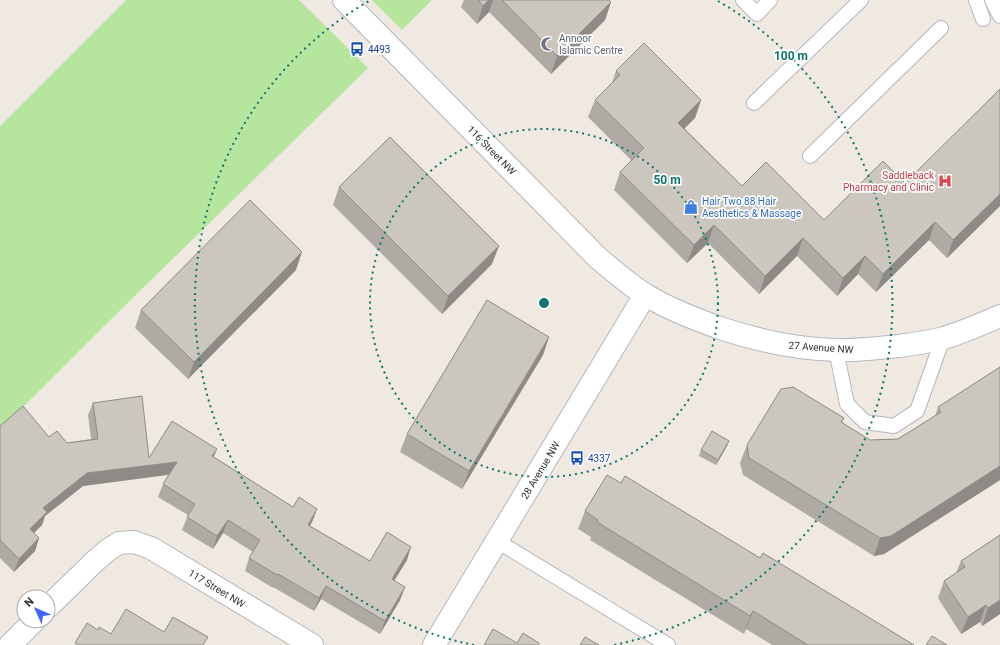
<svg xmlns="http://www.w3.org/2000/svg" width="1000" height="645" viewBox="0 0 1000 645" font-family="Roboto,sans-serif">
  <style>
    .green { fill: #b6e59e }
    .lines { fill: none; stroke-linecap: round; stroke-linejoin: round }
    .service-casing { stroke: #b4b7c1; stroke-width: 16 }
    .minor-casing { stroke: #b4b7c1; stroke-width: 24 }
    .tertiary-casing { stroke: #b4b7c1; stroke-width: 24 }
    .service { stroke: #fff; stroke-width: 14 }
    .minor { stroke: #fff; stroke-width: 22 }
    .tertiary { stroke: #fff; stroke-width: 22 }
    .wall { fill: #afaba4 }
    .shaded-wall { fill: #8e8b86 }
    .building { fill: #cbc7bf; stroke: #8e8b86 }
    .ring { fill: none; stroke: #0f766e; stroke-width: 2; stroke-dasharray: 2 4 }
    .labels { text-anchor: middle; stroke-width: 3.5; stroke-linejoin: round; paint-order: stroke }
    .worship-label { font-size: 10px; fill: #5b616d; stroke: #fff; text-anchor: start }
    .transit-label { font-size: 10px; fill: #164399; stroke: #fff; text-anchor: start }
    .street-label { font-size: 10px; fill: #2e2e2e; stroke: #fff }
    .health-label { font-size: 10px; fill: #be3a42; stroke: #fff; text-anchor: end }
    .shop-label { font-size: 10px; fill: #366cbe; stroke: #fff; text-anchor: start }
    .centre { fill: #0f766e; stroke: #fff; stroke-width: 2 }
    .ring-label { font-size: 12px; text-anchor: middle; font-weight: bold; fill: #0f766e; stroke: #fff; stroke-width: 3.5; stroke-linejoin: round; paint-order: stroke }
  </style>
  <rect width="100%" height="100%" fill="#efe9e1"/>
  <!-- green -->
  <g class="green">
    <polygon points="126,0 299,0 368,68 101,329 0,430 0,126"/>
    <polygon points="372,0 432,0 402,30"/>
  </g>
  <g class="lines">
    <defs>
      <g id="service">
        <polyline points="743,0 757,14 770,0"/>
        <polyline points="976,0 983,19"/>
        <polyline points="992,0 1000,16"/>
        <polyline points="754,103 861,0"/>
        <polyline points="810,156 941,28"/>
        <polyline points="836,350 847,404 865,422 894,426 917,411 943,338"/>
        <polyline points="497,541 668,645"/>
      </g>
      <g id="minor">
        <polyline points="48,607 94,562 108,550 119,543 134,542 151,548 312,645"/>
        <polyline points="10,645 34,621"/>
      </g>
      <g id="tertiary">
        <path d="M344,0L598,258C614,271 629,285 646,295C670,310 697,320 723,329C760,341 797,349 836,350C857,351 878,348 899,346C914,344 929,342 944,338C963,332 982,324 1000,316"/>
        <polyline points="434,645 645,295"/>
      </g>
    </defs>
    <!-- service casing -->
    <use href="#service" class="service-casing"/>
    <!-- minor casing -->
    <use href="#minor" class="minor-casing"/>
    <!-- tertiary casing -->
    <use href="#tertiary" class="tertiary-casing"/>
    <!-- service -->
    <use href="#service" class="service"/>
    <!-- minor -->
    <use href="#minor" class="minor"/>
    <!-- tertiary -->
    <use href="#tertiary" class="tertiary"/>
  </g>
  <!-- wall -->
  <g class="wall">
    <polygon points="464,0 609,0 611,2 605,20 551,74 489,12 477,24 461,7"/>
    <polygon points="616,71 701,100 695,118 684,128 742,186 824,220 905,183 1000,206 947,258 929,240 876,292 858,274 837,296 797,256 759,294 708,243 687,263 614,190 620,172 631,160 588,117 595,100 612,83"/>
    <polygon points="339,187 492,264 442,314 333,205"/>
    <polygon points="296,270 188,379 135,328 141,310"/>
    <polygon points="549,337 543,355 462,489 400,452 407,434"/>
    <polygon points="1000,367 1000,480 884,554 874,556 743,475 740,463 747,445 844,418 842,423 870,440 898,439 935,416 938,407"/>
    <polygon points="93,403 149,458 214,457 293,507 317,509 312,522 310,526 370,561 407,560 394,581 405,587 400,600 380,634 321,599 314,611 273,587 273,588 245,571 249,558 253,552 223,533 213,549 182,530 188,515 158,497 163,484 169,475 83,486 45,516 42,525 34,533 39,538 35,551 14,572 0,558 0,426 49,437 67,443 91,439 88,415"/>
    <polygon points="727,446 716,465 699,456 701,450"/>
    <polygon points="621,483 760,558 914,645 772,645 746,629 744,634 590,540 591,537 578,529 585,511"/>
    <polygon points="1000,535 1000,614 982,626 980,622 961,634 938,598 944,581 956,573 961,561"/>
  </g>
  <!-- shaded-wall -->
  <g class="shaded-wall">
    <polygon points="489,0 493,0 489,12 477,24 483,6"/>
    <polygon points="611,2 605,20 551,74 557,56"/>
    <polygon points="701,100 695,118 672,141 678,123"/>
    <polygon points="1000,194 1000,206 947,258 953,240"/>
    <polygon points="935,222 929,240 876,292 883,274"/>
    <polygon points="714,225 708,243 687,263 694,245"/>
    <polygon points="803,238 797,256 759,294 765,276"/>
    <polygon points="499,246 492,264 442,314 448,296"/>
    <polygon points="302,252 296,270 188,379 194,362"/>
    <polygon points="865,256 858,274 837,296 843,278"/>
    <polygon points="549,337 543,355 462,489 469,471"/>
    <polygon points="729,441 727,446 716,465 718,460"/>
    <polygon points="217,449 212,461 212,456"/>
    <polygon points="177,462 172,474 83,486 45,516 42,525 25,542 30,529 43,508 87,473"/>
    <polygon points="1000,466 1000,480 884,554 874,556 880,538"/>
    <polygon points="317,509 312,522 303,537 308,525"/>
    <polygon points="228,520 223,533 213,549 217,536"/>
    <polygon points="39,538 35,551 14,572 19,559"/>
    <polygon points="411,547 407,560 387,592 392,579"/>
    <polygon points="326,586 321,599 314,611 319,598"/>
    <polygon points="405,587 400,600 380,634 385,621"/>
    <polygon points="1000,600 1000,614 982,626 988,608"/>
    <polygon points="986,605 980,622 961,634 968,617"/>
    <polygon points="753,611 746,629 744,634 750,616"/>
  </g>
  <!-- building -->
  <g class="building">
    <polygon points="478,0 489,0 483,6"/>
    <polygon points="502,0 609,0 611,2 557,56"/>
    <polygon points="644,43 701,100 678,123 742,186 766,162 824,220 883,161 905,183 1000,89 1000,194 953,240 935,222 883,274 865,256 843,278 803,238 765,276 714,225 694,245 620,172 644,148 595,100 620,75 616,71"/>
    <polygon points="390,137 499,246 448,296 339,187"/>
    <polygon points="250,200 302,252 194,362 141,310"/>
    <polygon points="487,300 549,337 469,471 407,434"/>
    <polygon points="1000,367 1000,466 891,536 880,538 749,458 747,445 781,389 793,387 844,418 841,422 870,440 898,439 941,412 938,407"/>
    <polygon points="142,396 149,458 172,421 217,449 212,456 293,507 299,497 317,509 308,525 370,561 387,532 411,547 392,579 405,587 385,621 326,586 319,598 278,574 277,575 249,558 260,540 228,520 217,536 187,517 195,504 163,484 177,462 87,473 43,508 47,512 30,529 39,538 19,559 0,540 0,426 23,406 49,437 57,431 67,443 98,439 93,403"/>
    <polygon points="712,431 729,441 718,460 701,450"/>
    <polygon points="607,475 621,483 625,476 760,558 763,553 914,645 808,645 753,611 750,616 597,522 598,520 585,511"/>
    <polygon points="1000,535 1000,600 988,608 986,605 968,617 944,581 965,567 961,561"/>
    <polygon points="126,609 164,632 173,617 208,637 203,645 78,645 75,643 87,623 98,630 99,627 111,634"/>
    <polygon points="493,629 517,643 523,633 539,643 538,645 484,645"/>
    <polygon points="932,636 947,645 926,645"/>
    <polygon points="585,637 599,645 580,645"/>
  </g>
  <!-- distance rings -->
  <g class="ring">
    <circle cx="544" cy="303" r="174"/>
    <path d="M474 645A349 349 0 0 1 369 1M718 1A349 349 0 0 1 614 645"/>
  </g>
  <!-- icons -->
  <defs>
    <symbol id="mosque-bare" viewBox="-9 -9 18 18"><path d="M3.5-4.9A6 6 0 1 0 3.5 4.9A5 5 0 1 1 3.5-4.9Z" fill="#6b7280" stroke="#fff" stroke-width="2.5" paint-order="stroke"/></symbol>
    <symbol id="bus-bare" viewBox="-9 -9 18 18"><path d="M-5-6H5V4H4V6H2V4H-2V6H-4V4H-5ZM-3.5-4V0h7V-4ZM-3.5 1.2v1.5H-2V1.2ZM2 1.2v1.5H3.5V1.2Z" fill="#1a4fb4" stroke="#fff" stroke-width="2.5" paint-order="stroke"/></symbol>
    <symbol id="hospital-bare" viewBox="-9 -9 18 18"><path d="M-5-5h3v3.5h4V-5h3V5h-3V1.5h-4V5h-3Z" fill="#e0444e" stroke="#fff" stroke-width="2.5" paint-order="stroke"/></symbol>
    <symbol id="shop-bare" viewBox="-9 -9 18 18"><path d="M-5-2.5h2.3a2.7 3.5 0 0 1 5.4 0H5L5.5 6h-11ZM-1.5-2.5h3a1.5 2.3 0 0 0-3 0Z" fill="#3f7fe0" stroke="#fff" stroke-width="2.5" paint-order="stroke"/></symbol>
  </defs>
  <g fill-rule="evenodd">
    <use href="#mosque-bare" x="538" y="34" width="20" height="20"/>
    <use href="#bus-bare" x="347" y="39" width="20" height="20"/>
    <use href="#hospital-bare" x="935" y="171" width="20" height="20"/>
    <use href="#shop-bare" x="681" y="197" width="20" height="20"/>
    <use href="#bus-bare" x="567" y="448" width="20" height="20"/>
  </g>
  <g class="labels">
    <!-- worship labels -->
    <g class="worship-label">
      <text x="559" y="42">Annoor<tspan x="559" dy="12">Islamic Centre</tspan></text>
    </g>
    <!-- transit labels -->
    <g class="transit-label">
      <text x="368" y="53">4493</text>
      <text x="588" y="462">4337</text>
    </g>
    <!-- street labels -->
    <g class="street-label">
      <text transform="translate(492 150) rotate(45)" y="4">116 Street NW</text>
      <text transform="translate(821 347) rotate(4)" y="4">27 Avenue NW</text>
      <text transform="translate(540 470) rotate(-59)" y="4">28 Avenue NW</text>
      <text transform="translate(217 588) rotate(31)" y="4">117 Street NW</text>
    </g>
    <!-- health labels -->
    <g class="health-label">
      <text x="934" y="179">Saddleback<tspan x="934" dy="12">Pharmacy and Clinic</tspan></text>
    </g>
    <!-- shop labels -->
    <g class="shop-label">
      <text x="702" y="205">Hair Two 88 Hair<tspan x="702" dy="12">Aesthetics &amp; Massage</tspan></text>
    </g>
  </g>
  <circle cx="544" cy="303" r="6" class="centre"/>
  <g class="ring-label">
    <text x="791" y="60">100 m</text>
    <text x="667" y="184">50 m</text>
  </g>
  <!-- north arrow -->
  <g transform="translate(36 609) rotate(315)"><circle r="19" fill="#ffffff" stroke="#ababab"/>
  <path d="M0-3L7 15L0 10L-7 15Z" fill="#4264fb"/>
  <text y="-6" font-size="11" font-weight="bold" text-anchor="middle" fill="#2e2e2e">N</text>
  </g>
</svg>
